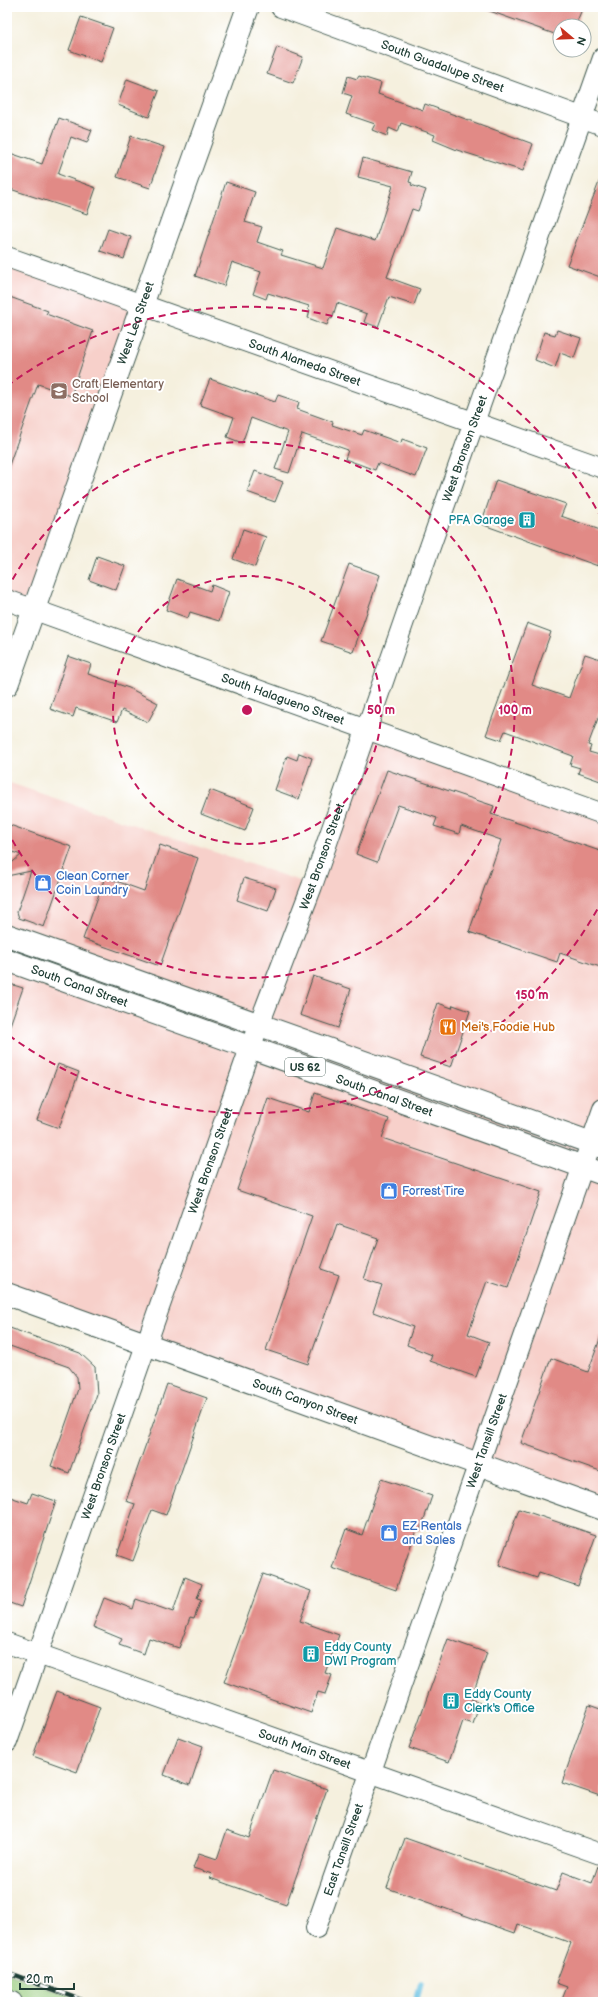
<svg xmlns="http://www.w3.org/2000/svg" width="610" height="2009" viewBox="0 0 610 2009" font-family="'Balsamiq Sans',sans-serif">
  <style>
    .built { fill: #f7d0ca }
    .green { fill: #97cb7d; stroke: #5b8458 }
    .lines { fill: none; stroke-linecap: round; stroke-linejoin: round }
    .stream { stroke: #63c0e1; stroke-width: 5.5 }
    .building { fill: #e18a86 }
    .street-casing { stroke: #3f584e; stroke-width: 22 }
    .secondary-casing { stroke: #3f584e; stroke-width: 24 }
    .highway-casing { stroke: #3f584e; stroke-width: 24 }
    .street { stroke: #fff; stroke-width: 20 }
    .secondary { stroke: #fff; stroke-width: 22 }
    .highway { stroke: #fff; stroke-width: 22 }
    .rail-casing { stroke: #1f3d34; stroke-width: 4.5 }
    .rail { stroke: #fff; stroke-width: 3; stroke-dasharray: 9; stroke-linecap: butt }
    .ring { fill: none; stroke: #c2185b; stroke-width: 2; stroke-dasharray: 7 5 }
    .labels { text-anchor: middle; stroke-width: 4; stroke-linejoin: round; paint-order: stroke }
    .shield { fill: #fff; stroke: #627771; stroke-width: 1 }
    .shield-label { font-size: 11px; font-weight: bold; fill: #1f3d34 }
    .street-label { font-size: 12px; fill: #1f3d34; stroke: #fff }
    .education-label { font-size: 12px; fill: #785e54; stroke: #fff; text-anchor: start }
    .culture-label { font-size: 12px; fill: #0d838f; stroke: #fff; text-anchor: start }
    .shop-label { font-size: 12px; fill: #366cbe; stroke: #fff; text-anchor: start }
    .food-label { font-size: 12px; fill: #c56008; stroke: #fff; text-anchor: start }
    .centre { fill: #c2185b; stroke: #fff; stroke-width: 2 }
    .ring-label { font-size: 12px; text-anchor: middle; font-weight: bold; fill: #c2185b; stroke: #fff; stroke-width: 4; stroke-linejoin: round; paint-order: stroke }
  </style>
  <rect width="100%" height="100%" fill="#fff"/>
  <filter id="ink" filterUnits="userSpaceOnUse"><feTurbulence type="fractalNoise" baseFrequency=".025" numOctaves="2"/><feDisplacementMap in="SourceGraphic" scale="8" xChannelSelector="R" yChannelSelector="G"/><feConvolveMatrix kernelMatrix="1 2 1 2 8 2 1 2 1" color-interpolation-filters="sRGB"/></filter>
  <filter id="wash" filterUnits="userSpaceOnUse"><feTurbulence type="fractalNoise" baseFrequency=".012" numOctaves="4" result="noise"/><feDisplacementMap in="SourceGraphic" scale="16" xChannelSelector="R" yChannelSelector="G"/><feGaussianBlur stdDeviation="0.9" result="paint"/><feColorMatrix in="noise" values="0 0 0 0 0 0 0 0 0 0 0 0 0 0 0 0 0 1.4 0 .05"/><feComposite in="paint" operator="in"/></filter>
  <g filter="url(#wash)">
    <rect width="100%" height="100%" fill="#f5f0de"/>
    <!-- built -->
    <g class="built">
      <polygon points="7,257 142,305 34,610 7,600"/>
      <polygon points="366,728 603,814 603,1509 7,1294 7,782 312,885"/>
    </g>
    <!-- green -->
    <polygon class="green" points="7,1973 88,2002 7,2002"/>
    <g class="lines">
      <!-- stream -->
      <polyline class="stream" points="416,2002 421,1984"/>
    </g>
    <g id="blocks">
      <!-- building -->
      <g class="building">
        <polygon points="484,7 583,7 575,26 560,26 560,36 484,9"/>
        <polygon points="81,17 113,28 101,62 69,50"/>
        <polygon points="277,47 303,57 293,83 267,74"/>
        <polygon points="348,76 357,79 359,76 381,83 378,94 423,110 425,104 533,144 523,171 457,150 433,140 435,135 401,123 398,132 389,128 387,136 372,130 375,124 346,114 352,96 343,93"/>
        <polygon points="127,79 159,91 149,117 118,105"/>
        <polygon points="59,118 92,130 87,143 71,137 58,174 96,188 87,214 7,188 7,152 42,164"/>
        <polygon points="131,136 164,147 150,188 117,177"/>
        <polygon points="363,158 412,172 409,182 412,183 411,185 426,190 418,211 412,209 387,277 420,289 414,305 389,297 378,327 364,322 367,314 337,303 332,319 330,318 327,325 308,318 310,310 308,309 309,306 268,293 266,299 253,294 261,272 232,262 224,286 195,276 226,182 255,192 245,222 262,227 257,242 283,251 281,255 323,268 337,228 375,241 393,186 358,177"/>
        <polygon points="601,177 603,178 603,278 567,265"/>
        <polygon points="108,229 131,237 124,259 100,251"/>
        <polygon points="7,296 48,311 46,314 93,331 71,396 38,384 9,465 7,465"/>
        <polygon points="557,330 581,338 574,358 560,353 555,368 535,360 544,332 555,335"/>
        <polygon points="210,379 275,402 278,395 299,402 297,409 333,422 332,425 362,435 364,430 401,443 402,439 427,448 416,477 378,463 375,470 345,459 348,450 302,434 289,473 275,469 288,432 251,418 242,443 227,437 234,417 200,405"/>
        <polygon points="255,471 283,482 275,502 247,492"/>
        <polygon points="496,480 566,504 561,516 603,531 603,552 598,566 481,524"/>
        <polygon points="243,529 266,537 255,567 233,559"/>
        <polygon points="97,556 125,566 116,590 89,580"/>
        <polygon points="349,564 380,575 353,652 321,641"/>
        <polygon points="177,579 210,591 212,585 229,592 219,621 190,612 188,618 166,610"/>
        <polygon points="527,623 551,632 532,685 569,698 585,654 603,660 603,705 588,745 591,746 589,752 603,756 603,782 578,773 580,768 570,765 573,756 505,731 501,740 486,735"/>
        <polygon points="68,656 91,664 88,674 129,688 158,703 148,722 122,710 117,722 76,708 73,717 50,709"/>
        <polygon points="299,753 312,758 299,799 275,790 287,756 297,760"/>
        <polygon points="387,770 494,806 491,814 603,852 603,968 560,953 557,962 469,932 501,840 461,826 459,834 434,826 437,818 398,805 377,862 356,854"/>
        <polygon points="210,790 254,807 245,831 201,814"/>
        <polygon points="7,824 72,847 44,927 19,918 17,912 31,871 7,876 7,867 21,855 7,850"/>
        <polygon points="160,845 198,858 160,966 83,939 105,877 144,891"/>
        <polygon points="244,878 276,888 268,911 237,900"/>
        <polygon points="313,976 351,989 338,1028 300,1015"/>
        <polygon points="7,983 23,988 9,1028 7,1028"/>
        <polygon points="438,1003 452,1008 453,1005 470,1011 451,1067 420,1057"/>
        <polygon points="58,1064 79,1072 59,1128 37,1120"/>
        <polygon points="315,1093 389,1119 382,1138 541,1192 508,1288 487,1281 468,1334 489,1342 476,1377 430,1361 432,1355 407,1345 413,1327 373,1312 382,1285 364,1279 378,1238 337,1224 321,1269 339,1275 308,1364 266,1350 312,1216 237,1190 268,1098 309,1112"/>
        <polygon points="7,1327 80,1353 95,1367 97,1394 69,1473 51,1466 78,1389 77,1377 69,1367 7,1345"/>
        <polygon points="601,1336 603,1336 603,1472 521,1443 551,1358 588,1372"/>
        <polygon points="167,1384 207,1398 166,1515 152,1510 133,1561 117,1555 135,1504 126,1501"/>
        <polygon points="381,1479 432,1496 420,1531 416,1530 396,1590 332,1568 346,1529 362,1535"/>
        <polygon points="32,1493 56,1501 21,1607 7,1602 7,1496 28,1503"/>
        <polygon points="519,1509 596,1535 578,1586 539,1573 537,1578 499,1565"/>
        <polygon points="263,1574 311,1591 300,1621 339,1635 325,1673 332,1675 325,1694 318,1692 311,1713 224,1682"/>
        <polygon points="185,1577 202,1584 197,1599 201,1600 194,1619 190,1618 179,1648 149,1638 144,1654 119,1645 122,1639 93,1627 104,1598 133,1609 136,1599 173,1612"/>
        <polygon points="448,1639 487,1653 471,1699 480,1703 473,1724 463,1721 449,1762 409,1748"/>
        <polygon points="57,1691 100,1707 77,1772 33,1756"/>
        <polygon points="589,1705 603,1710 603,1797 562,1783"/>
        <polygon points="178,1737 203,1746 190,1785 164,1775"/>
        <polygon points="273,1770 327,1789 286,1905 210,1878 212,1874 193,1868 199,1853 217,1859 227,1830 249,1838"/>
        <polygon points="405,1838 556,1891 563,1872 592,1883 598,1866 603,1866 603,2002 561,2002 567,1987 556,1983 571,1943 518,1924 515,1933 387,1888"/>
      </g>
    </g>
  </g>
  <g filter="url(#ink)">
    <use href="#blocks" fill-opacity="0" stroke="#3f584e" stroke-width="1"/>
    <g class="lines">
      <defs>
        <g id="street">
          <path id="s1" d="M281,7L603,125"/>
          <path id="s2" d="M7,257L603,468"/>
          <path id="s3" d="M7,600L603,814"/>
          <path id="s4" d="M7,1643L603,1855"/>
          <path id="s5" d="M7,1742L250,1048L312,886L420,575L603,58"/>
          <path id="s6" d="M316,1928L603,1109"/>
          <polyline points="7,2000 12,2002"/>
        </g>
        <g id="secondary">
          <path id="s7" d="M7,685L248,7"/>
          <path id="s8" d="M7,1294C206,1364 404,1439 603,1509"/>
        </g>
        <g id="highway">
          <polyline points="7,935 603,1147"/>
          <path id="s9" d="M7,960L603,1174"/>
        </g>
      </defs>
      <!-- street casing -->
      <use href="#street" class="street-casing"/>
      <!-- secondary casing -->
      <use href="#secondary" class="secondary-casing"/>
      <!-- highway casing -->
      <use href="#highway" class="highway-casing"/>
      <!-- street -->
      <use href="#street" class="street"/>
      <!-- secondary -->
      <use href="#secondary" class="secondary"/>
      <!-- highway -->
      <use href="#highway" class="highway"/>
      <defs>
        <polyline id="rail" points="7,1973 88,2002"/>
      </defs>
      <!-- rail casing -->
      <use href="#rail" class="rail-casing"/>
      <!-- rail -->
      <use href="#rail" class="rail"/>
    </g>
  </g>
  <!-- distance rings -->
  <g class="ring">
    <circle cx="247" cy="710" r="134"/>
    <path d="M7 590A268 268 0 1 1 7 830"/>
    <path d="M603 899A403 403 0 0 1 7 1034M7 386A403 403 0 0 1 603 521"/>
  </g>
  <!-- icons -->
  <defs>
    <symbol id="school-square" viewBox="-11 -11 22 22"><rect x="-9" y="-9" width="18" height="18" rx="4" fill="#8d6e63" stroke="#fff"/><path d="M0-5L7-2L0 1L-7-2ZM-4 1L0 2.5L4 1V4Q0 6-4 4Z" fill="#fff"/></symbol>
    <symbol id="building-square" viewBox="-11 -11 22 22"><rect x="-9" y="-9" width="18" height="18" rx="4" fill="#0f9aa8" stroke="#fff"/><path d="M-4-6H4V6H1V3H-1V6H-4ZM-2.5-4.3h1.7v1.8h-1.7ZM.8-4.3h1.7v1.8H.8ZM-2.5-1h1.7V.8h-1.7ZM.8-1h1.7V.8H.8Z" fill="#fff"/></symbol>
    <symbol id="shop-square" viewBox="-11 -11 22 22"><rect x="-9" y="-9" width="18" height="18" rx="4" fill="#3f7fe0" stroke="#fff"/><path d="M-5-2.5h2.3a2.7 3.5 0 0 1 5.4 0H5L5.5 6h-11ZM-1.5-2.5h3a1.5 2.3 0 0 0-3 0Z" fill="#fff"/></symbol>
    <symbol id="restaurant-square" viewBox="-11 -11 22 22"><rect x="-9" y="-9" width="18" height="18" rx="4" fill="#e8710a" stroke="#fff"/><path d="M-5-6h1v4h1v-4h1v4h1v-4h1v5L-1.5 .5V6h-2V.5L-5-1ZM5-6V6H3V1.5H1.5Q1.5-4 5-6Z" fill="#fff"/></symbol>
  </defs>
  <g fill-rule="evenodd">
    <use href="#school-square" x="49" y="381" width="20" height="20"/>
    <use href="#building-square" x="517" y="510" width="20" height="20"/>
    <use href="#shop-square" x="33" y="873" width="20" height="20"/>
    <use href="#restaurant-square" x="438" y="1017" width="20" height="20"/>
    <use href="#shop-square" x="379" y="1181" width="20" height="20"/>
    <use href="#shop-square" x="379" y="1523" width="20" height="20"/>
    <use href="#building-square" x="301" y="1644" width="20" height="20"/>
    <use href="#building-square" x="441" y="1691" width="20" height="20"/>
  </g>
  <g class="labels">
    <!-- shield labels -->
    <rect class="shield" x="285" y="1058" width="40" height="18" rx="3"/>
    <g class="shield-label">
      <text x="305" y="1071">US 62</text>
    </g>
    <!-- street labels -->
    <g class="street-label">
      <text dy="4" stroke="none"><textPath href="#s1" startOffset="172">South Guadalupe Street</textPath></text>
      <text dy="4" stroke="none"><textPath href="#s7" startOffset="384">West Lea Street</textPath></text>
      <text dy="4" stroke="none"><textPath href="#s2" startOffset="316">South Alameda Street</textPath></text>
      <text dy="4" stroke="none"><textPath href="#s5" startOffset="1372">West Bronson Street</textPath></text>
      <text dy="4" stroke="none"><textPath href="#s3" startOffset="293">South Halagueno Street</textPath></text>
      <text dy="4" stroke="none"><textPath href="#s5" startOffset="940">West Bronson Street</textPath></text>
      <text dy="4" stroke="none"><textPath href="#s9" startOffset="77">South Canal Street</textPath></text>
      <text dy="4" stroke="none"><textPath href="#s9" startOffset="401">South Canal Street</textPath></text>
      <text dy="4" stroke="none"><textPath href="#s5" startOffset="616">West Bronson Street</textPath></text>
      <text dy="4" stroke="none"><textPath href="#s8" startOffset="317">South Canyon Street</textPath></text>
      <text dy="4" stroke="none"><textPath href="#s6" startOffset="516">West Tansill Street</textPath></text>
      <text dy="4" stroke="none"><textPath href="#s5" startOffset="292">West Bronson Street</textPath></text>
      <text dy="4" stroke="none"><textPath href="#s4" startOffset="316">South Main Street</textPath></text>
      <text dy="4" stroke="none"><textPath href="#s6" startOffset="83">East Tansill Street</textPath></text>
    </g>
    <!-- education labels -->
    <g class="education-label">
      <text x="72" y="388">Craft Elementary<tspan x="72" dy="14">School</tspan></text>
    </g>
    <!-- culture labels -->
    <g class="culture-label">
      <text x="514" y="524" text-anchor="end">PFA Garage</text>
      <text x="324" y="1651">Eddy County<tspan x="324" dy="14">DWI Program</tspan></text>
      <text x="464" y="1698">Eddy County<tspan x="464" dy="14">Clerk's Office</tspan></text>
    </g>
    <!-- shop labels -->
    <g class="shop-label">
      <text x="56" y="880">Clean Corner<tspan x="56" dy="14">Coin Laundry</tspan></text>
      <text x="402" y="1195">Forrest Tire</text>
      <text x="402" y="1530">EZ Rentals<tspan x="402" dy="14">and Sales</tspan></text>
    </g>
    <!-- food labels -->
    <g class="food-label">
      <text x="461" y="1031">Mei's Foodie Hub</text>
    </g>
  </g>
  <circle cx="247" cy="710" r="6" class="centre"/>
  <g class="ring-label">
    <text x="381" y="714">50 m</text>
    <text x="515" y="714">100 m</text>
    <text x="532" y="999">150 m</text>
  </g>
  <!-- margin -->
  <rect width="610" height="2009" fill="none" stroke="#fff" stroke-width="24"/>
  <!-- north arrow -->
  <g transform="translate(572 38) rotate(109)"><circle r="19" fill="#ffffff" stroke="#a5b1ae"/>
  <path d="M0-3L7 15L0 10L-7 15Z" fill="#c8321e"/>
  <text y="-6" font-size="11" font-weight="bold" text-anchor="middle" fill="#1f3d34">N</text>
  </g>
  <!-- scale -->
  <path d="M20 1983v6h54v-6" fill="none" stroke="#1f3d34" stroke-width="2"/>
  <text x="26" y="1983" font-size="12" fill="#1f3d34" stroke="#ffffff" stroke-width="3" paint-order="stroke">20 m</text>
</svg>
